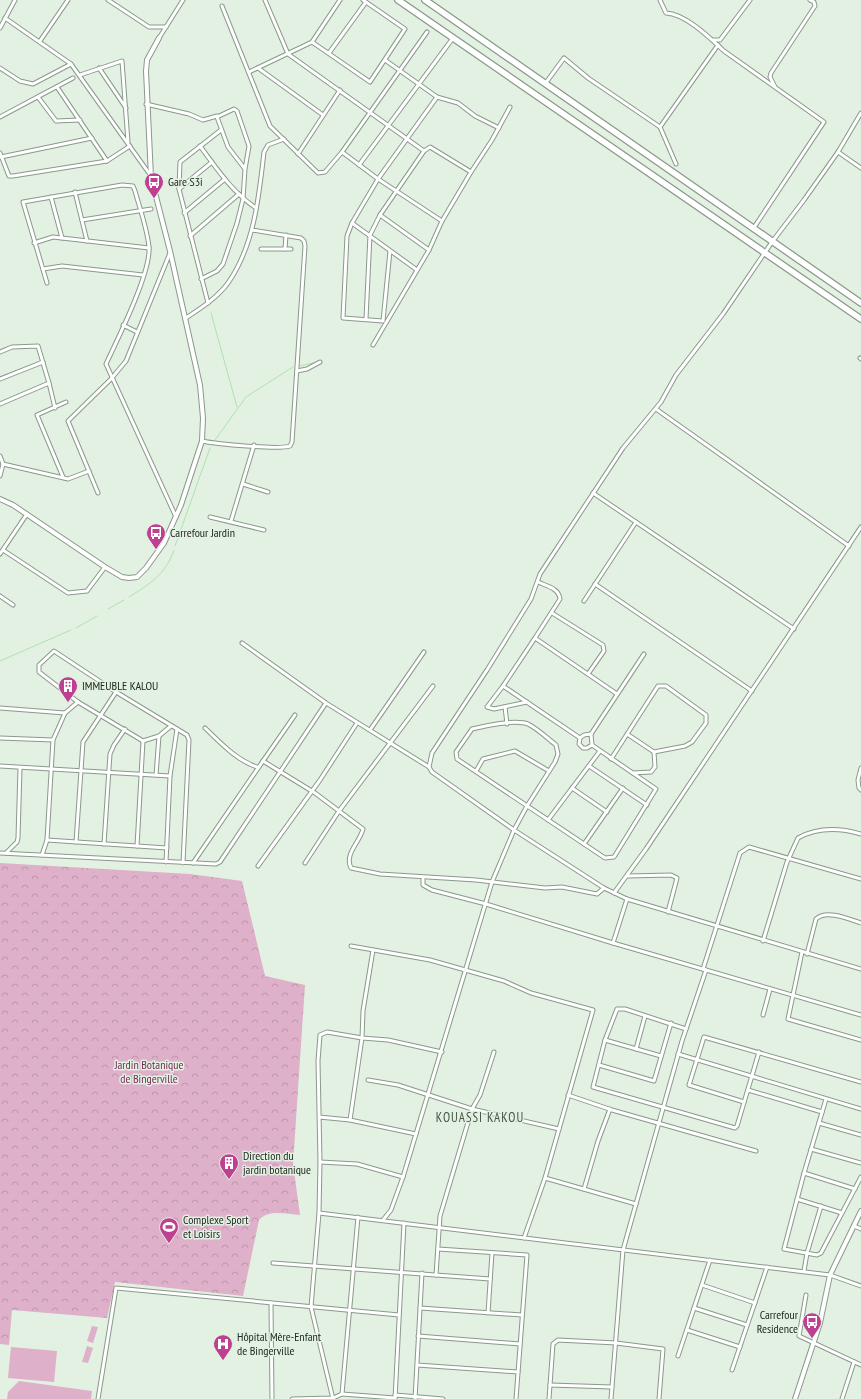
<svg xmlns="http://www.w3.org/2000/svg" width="861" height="1399" viewBox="0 0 861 1399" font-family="'PT Sans Narrow',sans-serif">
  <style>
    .grass { fill: #deb0c9 }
    .park { fill: url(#park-crowns) }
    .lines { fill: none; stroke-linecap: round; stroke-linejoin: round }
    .stream { stroke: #aee3b0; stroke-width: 1 }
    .minor-casing { stroke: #8a998b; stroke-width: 5 }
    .tertiary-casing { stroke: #8a998b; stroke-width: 6 }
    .trunk-casing { stroke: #8a998b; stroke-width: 8 }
    .minor { stroke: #fff; stroke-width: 3 }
    .tertiary { stroke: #fff; stroke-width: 4 }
    .trunk { stroke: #fff; stroke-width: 5.5 }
    .labels { text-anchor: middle; stroke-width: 3; stroke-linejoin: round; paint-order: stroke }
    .poi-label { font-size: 12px; fill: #232923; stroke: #e2f1e2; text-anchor: start }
    .park-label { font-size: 12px; fill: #762c5a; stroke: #e2f1e2 }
    .neighbourhood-label { font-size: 13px; letter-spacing: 1px; fill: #485548; stroke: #e2f1e2 }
  </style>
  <defs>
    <pattern id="park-crowns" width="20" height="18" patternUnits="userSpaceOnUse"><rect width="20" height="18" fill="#deb0c9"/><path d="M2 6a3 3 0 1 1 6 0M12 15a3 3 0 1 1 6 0" fill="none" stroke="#be97ac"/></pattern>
  </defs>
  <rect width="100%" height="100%" fill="#e2f1e2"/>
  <!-- grass -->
  <g class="grass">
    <polygon points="92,1326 98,1327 93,1343 87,1341"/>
    <polygon points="87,1346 93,1348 88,1363 82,1362"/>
    <polygon points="11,1347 57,1351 54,1382 8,1378"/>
    <polygon points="19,1381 92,1391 91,1399 7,1399 8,1392"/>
  </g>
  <!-- park -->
  <path class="park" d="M0,863L190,874L242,881L265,976L305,985L293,1164L300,1215C286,1214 269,1209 259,1220L243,1296L115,1282L107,1318L12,1310L9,1345L0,1344Z"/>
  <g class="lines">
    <!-- stream -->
    <g class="stream">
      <polyline points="211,313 237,407"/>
      <polyline points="300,366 317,362"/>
      <polyline points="215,440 246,397 293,367"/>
      <polyline points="175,546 210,448"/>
      <path d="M129,597C150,584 166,574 174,550"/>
      <polyline points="108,609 124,600"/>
      <polyline points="76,628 97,616"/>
      <polyline points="0,661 71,630"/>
    </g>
    <defs>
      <g id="minor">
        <polyline points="108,0 149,27 166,27"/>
        <polyline points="265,0 288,54 424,151"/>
        <path d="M660,0L666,13C686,14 710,38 724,51L824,122L753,229"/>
        <polyline points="222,6 270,126 318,173 325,172 342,152 427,32"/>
        <polyline points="5,18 71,64 151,176"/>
        <polyline points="0,28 15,0"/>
        <polyline points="159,38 183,0"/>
        <polyline points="713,40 720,40 750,0"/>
        <polyline points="40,41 68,0"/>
        <polyline points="312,42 370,82 405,29 363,0"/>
        <polyline points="329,53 366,2"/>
        <polyline points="385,60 437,97 458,103 475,116 499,128"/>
        <polyline points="0,68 20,81 33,84 71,64"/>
        <polyline points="99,68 126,108"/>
        <polyline points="258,68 323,115"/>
        <polyline points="249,72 312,42 340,0"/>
        <polyline points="80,75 122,61 128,142"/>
        <polyline points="545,84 564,58 588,78 660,127 676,164"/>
        <polyline points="57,87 107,161"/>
        <polyline points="775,87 770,77 771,73 815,6 814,2 810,0"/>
        <polyline points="38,97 56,121 80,120"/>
        <polyline points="146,104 189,114 203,120 217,116"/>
        <polyline points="861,113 838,152 804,200 772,242 723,314 676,375 661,402 623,448 540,574 531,599 487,670 432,753 429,767 432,772 514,830 604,888 627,899 861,969"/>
        <polyline points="0,117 73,78"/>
        <polyline points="660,127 718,45"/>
        <path d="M200,146C217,169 232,192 256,208"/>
        <polyline points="342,152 378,179 442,221"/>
        <polyline points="838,152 861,168"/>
        <polyline points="0,153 9,176 13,176 107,161 130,146"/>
        <polyline points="298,154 340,90"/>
        <polyline points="1,157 92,138"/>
        <polyline points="359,165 453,38"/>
        <polyline points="471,172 492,140 510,107"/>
        <polyline points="179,189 212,162"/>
        <polyline points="75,192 87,241"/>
        <polyline points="51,197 62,238"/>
        <polyline points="184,213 225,179"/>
        <polyline points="380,215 429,250"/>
        <polyline points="82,220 151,209"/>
        <polyline points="352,223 417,270"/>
        <polyline points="190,236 239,194"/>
        <polyline points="34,243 53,237 149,248"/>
        <polyline points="261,249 291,249"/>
        <polyline points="285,249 286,235"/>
        <polyline points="390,251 383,321 343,318 347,236 352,223 378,179 437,97"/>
        <polyline points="43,269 62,266 143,275"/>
        <polyline points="201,279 217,271 223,264 237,223 243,199 245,169 228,147 217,117 234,109 237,111 249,146 245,169"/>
        <path d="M47,283L23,202L122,185L133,186L135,191C140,209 147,228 149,247C151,273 118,338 106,364L176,517"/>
        <polyline points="208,303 179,189 180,162 221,130"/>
        <path d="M186,318C201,308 217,298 228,283C254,246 259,197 264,152L268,145L284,139"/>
        <polyline points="366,319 370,235 380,215 424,151 430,147 471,172 442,221 429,250 373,345"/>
        <polyline points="123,325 137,332"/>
        <polyline points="0,352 12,347 38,346 49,383 55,408"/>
        <polyline points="860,358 861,359"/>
        <polyline points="297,371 307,369 320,362"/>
        <polyline points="0,379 43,362"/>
        <polyline points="0,404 49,383"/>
        <polyline points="656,409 849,546"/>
        <path d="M202,441C217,444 278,450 290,446L292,442L305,246L304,241L301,238L252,230"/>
        <polyline points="0,456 3,464 0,476"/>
        <polyline points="3,464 68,479 89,471"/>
        <polyline points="63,477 37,415 66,402"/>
        <polyline points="243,484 268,492"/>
        <polyline points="98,493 68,421 111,379 126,361 170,253"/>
        <polyline points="593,493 794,629"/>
        <polyline points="210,517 264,530"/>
        <polyline points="231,521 254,445"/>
        <polyline points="3,550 68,593 87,591 105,567"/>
        <polyline points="0,554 27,514"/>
        <path d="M538,582C546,586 559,588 560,599L535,638L617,694"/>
        <polyline points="595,584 752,691"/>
        <polyline points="0,596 13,605"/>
        <polyline points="584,601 636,522"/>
        <polyline points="552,613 603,645 604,651 588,674"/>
        <polyline points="242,643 326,703 429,767"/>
        <polyline points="503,686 580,738"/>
        <polyline points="527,702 494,709 487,707 503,686 535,638"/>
        <polyline points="505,707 507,724"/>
        <polyline points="0,708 65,713"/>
        <path d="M295,715L263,761L315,793L363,829C360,842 344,854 351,868L380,874L476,880L545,888L562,887L597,894L604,888"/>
        <path d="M205,728C221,743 236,760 257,767"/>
        <polyline points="370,730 424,652"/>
        <polyline points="591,734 644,654"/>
        <polygon points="591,734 592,745 587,748 583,748 579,744 580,738 584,735"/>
        <polyline points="0,738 53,740"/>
        <polyline points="143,741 78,702 39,672 39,665 54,651 116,692 187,735 189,740 183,863"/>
        <polyline points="143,741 159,736 171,726"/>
        <polyline points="611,759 658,686 666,686 706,715 706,723 692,742 685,746 654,752 627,734"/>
        <polyline points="0,766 170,776"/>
        <polyline points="589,766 647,805"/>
        <polyline points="861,768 858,780 859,788 861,790"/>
        <polyline points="476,771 483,759 515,751 549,771"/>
        <polyline points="633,773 651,772 655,767 654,752"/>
        <polyline points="156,775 159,736"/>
        <polyline points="572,788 607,812"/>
        <polyline points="548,820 600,751"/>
        <polyline points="47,840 167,848"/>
        <polyline points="76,842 83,742 116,692"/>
        <polyline points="104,844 110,754 114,745 125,729"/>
        <polyline points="584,844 623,788"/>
        <polyline points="137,846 143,741"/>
        <polyline points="0,853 216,864 220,862 326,703"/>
        <polyline points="6,853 17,842 18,838 20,768"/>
        <polyline points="42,855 47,840 53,740 65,713 78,702"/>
        <polyline points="166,862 170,776 177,729"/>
        <polyline points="193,863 263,761"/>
        <polyline points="305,863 339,811 433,686"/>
        <polyline points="258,866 320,780 357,723"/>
        <polyline points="627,876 671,875 677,878 668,912"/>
        <polyline points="423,878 423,885 432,890 486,904 613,943"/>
        <polyline points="614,893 646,849 861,527"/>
        <polyline points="627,899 613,943 861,1015"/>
        <path d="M763,941L787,862L798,838C818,827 840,828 861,834"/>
        <polyline points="351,946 430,960 504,981 531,993 593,1010 545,1178 524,1238"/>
        <polyline points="373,950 363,1011 362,1038 388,1040 442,1052"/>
        <polyline points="802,952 788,1019 861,1040"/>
        <path d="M807,954L816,919C826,909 849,919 861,923"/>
        <polyline points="703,969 740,853 749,847 861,879"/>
        <polyline points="763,1015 770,989"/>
        <polyline points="686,1029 625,1009 617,1009 605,1040 593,1087 735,1128 737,1126 759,1052"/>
        <polyline points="605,1040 661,1056"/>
        <polyline points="636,1049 645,1016"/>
        <polyline points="678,1054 861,1109"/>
        <polyline points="599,1065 654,1081 671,1023"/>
        <polyline points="368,1080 398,1085 472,1109 559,1129"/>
        <polyline points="748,1090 822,1112"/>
        <polyline points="568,1095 612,1110 756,1151"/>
        <polyline points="826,1099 804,1173 784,1249 817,1255 821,1253 861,1177"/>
        <polyline points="744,1102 689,1085 704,1037 861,1082"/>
        <polyline points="319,1117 350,1120 362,1038 327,1032 320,1035 318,1061 320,1162 319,1213 311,1307 333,1399"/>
        <polyline points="350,1120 416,1134"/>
        <polyline points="819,1123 861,1135"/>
        <polyline points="811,1149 861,1163"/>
        <polyline points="320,1162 357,1164 403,1177"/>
        <polyline points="804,1173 855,1189"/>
        <polyline points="545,1178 636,1204"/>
        <polyline points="584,1189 598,1141 610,1109"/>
        <polyline points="797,1199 842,1213"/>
        <polyline points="319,1213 830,1275 861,1286"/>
        <path d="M383,1220L391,1210L403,1177L492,882L514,830L527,806L555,762L558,754L556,745C547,738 538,729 528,724C516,719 484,726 472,729L456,752L457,759L605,858L614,857L656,789L592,745"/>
        <polyline points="854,1226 861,1229"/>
        <polyline points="438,1249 527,1255 516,1399"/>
        <polyline points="273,1263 490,1279"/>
        <polyline points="804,1271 807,1253 821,1206"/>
        <polyline points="436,1275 440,1216 472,1109 480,1095 494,1052"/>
        <polyline points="702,1285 755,1303"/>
        <polyline points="806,1295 799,1336 861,1365"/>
        <polyline points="271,1303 272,1399"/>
        <polyline points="420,1308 522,1315"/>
        <polyline points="694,1308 747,1325"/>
        <polyline points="488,1313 492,1253"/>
        <polyline points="687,1330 740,1347"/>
        <polyline points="418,1336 520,1344"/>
        <polyline points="678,1356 710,1260"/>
        <polyline points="417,1365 518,1372"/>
        <polyline points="732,1370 767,1267"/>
        <polyline points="550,1385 612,1387"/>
        <polyline points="342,1394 395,1398"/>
        <polyline points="395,1395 443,1399"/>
        <polyline points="98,1399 116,1288 399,1315"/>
        <polyline points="292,1399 333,1398 342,1394 358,1217"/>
        <polyline points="395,1399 404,1223"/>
        <polyline points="415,1399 422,1273"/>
        <polyline points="549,1399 553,1344 558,1340 616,1343 663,1349 659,1399"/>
        <polyline points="611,1399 623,1250 682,1041 706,970"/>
        <polyline points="842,1399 854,1362"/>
      </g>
      <g id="tertiary">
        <polyline points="0,499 13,505 105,567 122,577 129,578 137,577 146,568 164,543 181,505 202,441 203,418 200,385 170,251 151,177 146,71 147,60 159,38"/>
        <polyline points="795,1399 820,1323 830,1275 861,1211"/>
      </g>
      <g id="trunk">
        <polyline points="398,0 861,319"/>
        <polyline points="425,0 861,303"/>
      </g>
    </defs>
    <!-- minor casing -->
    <use href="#minor" class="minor-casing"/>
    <!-- tertiary casing -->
    <use href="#tertiary" class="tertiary-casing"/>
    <!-- trunk casing -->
    <use href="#trunk" class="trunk-casing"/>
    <!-- minor -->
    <use href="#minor" class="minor"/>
    <!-- tertiary -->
    <use href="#tertiary" class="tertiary"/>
    <!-- trunk -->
    <use href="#trunk" class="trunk"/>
  </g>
  <!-- icons -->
  <defs>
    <symbol id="bus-pin" viewBox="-11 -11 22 30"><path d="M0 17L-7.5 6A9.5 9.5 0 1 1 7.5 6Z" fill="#be4191" stroke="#e2f1e2"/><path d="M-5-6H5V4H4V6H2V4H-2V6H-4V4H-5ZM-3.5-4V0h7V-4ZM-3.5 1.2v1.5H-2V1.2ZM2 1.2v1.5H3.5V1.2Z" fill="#fff"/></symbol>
    <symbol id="building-pin" viewBox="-11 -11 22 30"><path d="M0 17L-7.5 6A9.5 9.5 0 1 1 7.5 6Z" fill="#be4191" stroke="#e2f1e2"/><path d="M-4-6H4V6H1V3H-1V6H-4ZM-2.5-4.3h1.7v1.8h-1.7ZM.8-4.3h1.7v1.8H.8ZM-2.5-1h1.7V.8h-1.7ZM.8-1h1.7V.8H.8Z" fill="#fff"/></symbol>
    <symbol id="stadium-pin" viewBox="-11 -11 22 30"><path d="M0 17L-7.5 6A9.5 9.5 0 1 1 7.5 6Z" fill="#be4191" stroke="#e2f1e2"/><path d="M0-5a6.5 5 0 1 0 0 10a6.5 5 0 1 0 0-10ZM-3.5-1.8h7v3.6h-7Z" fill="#fff"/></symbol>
    <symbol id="hospital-pin" viewBox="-11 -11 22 30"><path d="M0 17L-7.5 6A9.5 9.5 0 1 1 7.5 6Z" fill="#be4191" stroke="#e2f1e2"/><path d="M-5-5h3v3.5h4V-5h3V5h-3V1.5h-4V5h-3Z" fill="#fff"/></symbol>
  </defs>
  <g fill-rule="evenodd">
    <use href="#bus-pin" x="143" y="171" width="22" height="30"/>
    <use href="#bus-pin" x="145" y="522" width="22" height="30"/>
    <use href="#building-pin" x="57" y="675" width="22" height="30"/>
    <use href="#building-pin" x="218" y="1152" width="22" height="30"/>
    <use href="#stadium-pin" x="158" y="1216" width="22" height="30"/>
    <use href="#bus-pin" x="801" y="1311" width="22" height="30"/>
    <use href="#hospital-pin" x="212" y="1333" width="22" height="30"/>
  </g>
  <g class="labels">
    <!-- poi labels -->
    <g class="poi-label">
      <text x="168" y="186">Gare S3i</text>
      <text x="170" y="537">Carrefour Jardin</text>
      <text x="82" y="690">IMMEUBLE KALOU</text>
      <text x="243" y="1160">Direction du<tspan x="243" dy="14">jardin botanique</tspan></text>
      <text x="183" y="1224">Complexe Sport<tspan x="183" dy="14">et Loisirs</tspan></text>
      <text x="798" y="1319" text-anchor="end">Carrefour<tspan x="798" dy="14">Residence</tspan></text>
      <text x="237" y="1341">Hôpital Mère-Enfant<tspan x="237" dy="14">de Bingerville</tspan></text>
    </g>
    <!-- park labels -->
    <g class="park-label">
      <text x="149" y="1069">Jardin Botanique<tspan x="149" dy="14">de Bingerville</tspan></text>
    </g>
    <!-- neighbourhood labels -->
    <g class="neighbourhood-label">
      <text x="480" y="1122">KOUASSI KAKOU</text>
    </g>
  </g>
</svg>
